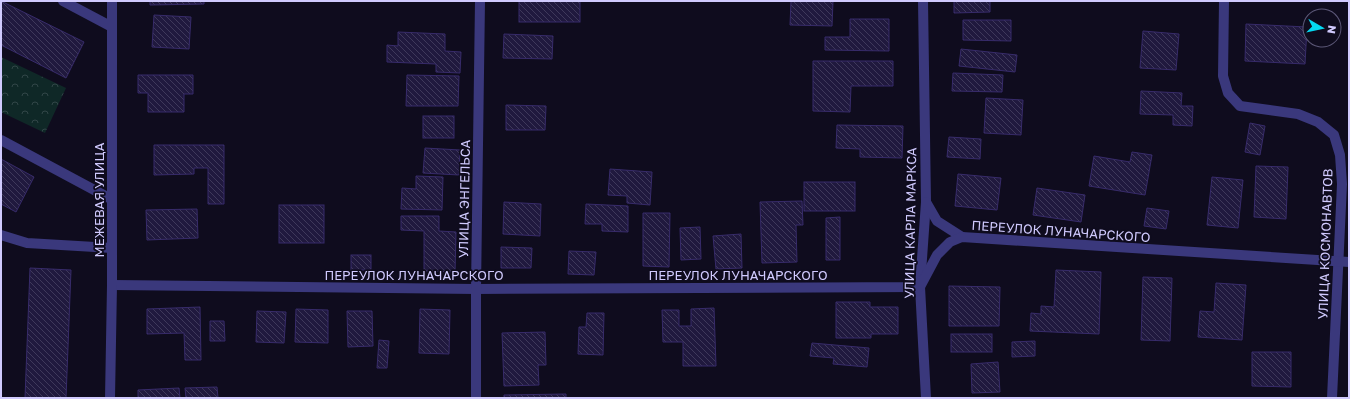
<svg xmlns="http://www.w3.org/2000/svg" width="1350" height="399" viewBox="0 0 1350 399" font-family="'Golos Text',sans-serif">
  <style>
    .park { fill: url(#park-crowns) }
    .building { fill: url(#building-back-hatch); stroke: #372b6a }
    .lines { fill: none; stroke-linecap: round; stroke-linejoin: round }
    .minor { stroke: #3a387c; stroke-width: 10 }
    .labels { text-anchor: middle; stroke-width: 3.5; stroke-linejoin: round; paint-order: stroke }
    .street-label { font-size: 13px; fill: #d0cafe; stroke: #0f0c1e }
  </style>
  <defs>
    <pattern id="park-crowns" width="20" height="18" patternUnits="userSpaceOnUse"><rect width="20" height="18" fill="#0f2827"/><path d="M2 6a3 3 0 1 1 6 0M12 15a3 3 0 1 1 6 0" fill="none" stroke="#314647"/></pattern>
    <pattern id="building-back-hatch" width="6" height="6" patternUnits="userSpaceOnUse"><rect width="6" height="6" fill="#20193e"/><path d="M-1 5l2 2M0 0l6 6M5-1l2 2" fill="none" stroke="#3f395b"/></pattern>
  </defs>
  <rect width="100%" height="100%" fill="#0f0c1e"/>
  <!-- park -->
  <polygon class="park" points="1,57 66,88 45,133 1,112"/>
  <!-- building -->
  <g class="building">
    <polygon points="1,1 84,42 66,78 1,45"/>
    <polygon points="150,1 204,1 204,4 150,5"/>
    <rect x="519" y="1" width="61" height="21"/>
    <polygon points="791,1 833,1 832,26 790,25"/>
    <polygon points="954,1 990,1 990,12 954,13"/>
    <polygon points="154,15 191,17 189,49 152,47"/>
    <polygon points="850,19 889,19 889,51 825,50 825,37 850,37"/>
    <polygon points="963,20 1011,20 1011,41 963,40"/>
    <polygon points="1246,24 1307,27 1305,64 1245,61"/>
    <polygon points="1143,31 1179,34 1176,70 1140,68"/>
    <polygon points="398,32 445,34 445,51 461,52 460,73 436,72 436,64 387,62 387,45 398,46"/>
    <polygon points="504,34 553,36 552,59 503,58"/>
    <polygon points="961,49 1017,55 1015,72 959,66"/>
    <polygon points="813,61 893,61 893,86 851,86 850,112 813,111"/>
    <polygon points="953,73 1003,75 1002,92 952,91"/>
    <polygon points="138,75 193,75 193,94 184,94 184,112 148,112 148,93 138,93"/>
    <polygon points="407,75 459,76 458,106 406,106"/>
    <polygon points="1141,91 1182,93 1181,106 1193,106 1192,126 1173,125 1173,115 1140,114"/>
    <polygon points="986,98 1023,100 1021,135 984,133"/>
    <polygon points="506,105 546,106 545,130 506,130"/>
    <rect x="423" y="116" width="31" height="22"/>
    <polygon points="1250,123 1265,126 1260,155 1245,152"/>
    <polygon points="837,125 903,126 902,158 860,157 860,149 836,148"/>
    <polygon points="949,137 981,139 980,159 947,157"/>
    <polygon points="154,145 224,145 224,204 208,204 208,168 194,168 194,174 154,175"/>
    <polygon points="425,148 460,150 459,175 423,173"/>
    <polygon points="1132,152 1152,155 1145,195 1089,186 1094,156 1130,162"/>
    <polygon points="1,159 34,177 16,212 1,204"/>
    <polygon points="1256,166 1288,167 1286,219 1254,217"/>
    <polygon points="610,169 652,172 650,205 627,203 627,196 608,195"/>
    <polygon points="958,174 1001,178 997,210 955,206"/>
    <polygon points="416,176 443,177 442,210 401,209 402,188 416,189"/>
    <polygon points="1212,177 1243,180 1238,228 1207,225"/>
    <rect x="804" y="182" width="51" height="29"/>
    <polygon points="1037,188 1085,195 1081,222 1033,215"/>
    <polygon points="802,201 803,225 796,225 797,262 762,263 760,202"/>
    <polygon points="504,202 541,204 540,236 503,234"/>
    <polygon points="586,204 628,206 628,232 602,231 602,224 585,224"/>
    <rect x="279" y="205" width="45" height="38"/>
    <polygon points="1147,208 1169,211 1166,229 1144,226"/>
    <polygon points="197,209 198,238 147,240 146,210"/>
    <polygon points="643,213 670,213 669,267 643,266"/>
    <polygon points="401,216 439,216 439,231 456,232 455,272 424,271 424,231 401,230"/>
    <polygon points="840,217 840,260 826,260 826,218"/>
    <polygon points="700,227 701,259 681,260 680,228"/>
    <polygon points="741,234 742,268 716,269 713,236"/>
    <polygon points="501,247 532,248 531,268 501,268"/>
    <polygon points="569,251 596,252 594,275 568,274"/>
    <rect x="351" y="255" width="20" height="15"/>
    <polygon points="30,268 71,270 66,398 25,398"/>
    <polygon points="1056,270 1101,272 1099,334 1030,331 1031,313 1041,314 1041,306 1054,307"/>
    <polygon points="1143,277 1172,278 1170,341 1141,340"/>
    <polygon points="1216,283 1246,285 1242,340 1198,337 1200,311 1214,312"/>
    <polygon points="949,286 1000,287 999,326 949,326"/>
    <polygon points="836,302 870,302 870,307 898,307 898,334 871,334 871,338 836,338"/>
    <polygon points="200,307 201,360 185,360 184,333 147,334 147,309"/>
    <polygon points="714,308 716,366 683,366 683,342 663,342 662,310 679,310 679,326 691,326 691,309"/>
    <polygon points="296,309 328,310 328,343 295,342"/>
    <polygon points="420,309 450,310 449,354 419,353"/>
    <polygon points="257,311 286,312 284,343 256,342"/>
    <polygon points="347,311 372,311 373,346 348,347"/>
    <polygon points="587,313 604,313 603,355 578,354 579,327 586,327"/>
    <polygon points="210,321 224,321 225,341 210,341"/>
    <polygon points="545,332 546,365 538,365 539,385 504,386 502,333"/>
    <rect x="951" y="334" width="41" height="18"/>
    <polygon points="379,340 389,341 387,368 377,368"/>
    <polygon points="1035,341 1035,356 1012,357 1012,342"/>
    <polygon points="812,343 869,348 867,367 833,364 834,358 810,356"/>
    <polygon points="1252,352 1291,352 1291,387 1252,386"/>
    <polygon points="998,362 1000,392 972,393 971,364"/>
    <polygon points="217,387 218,398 186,398 185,388"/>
    <polygon points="179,388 180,398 138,398 138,390"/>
    <polygon points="566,394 566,398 504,398 504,395"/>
  </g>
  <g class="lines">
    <!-- minor -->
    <g class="minor">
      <polyline points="63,1 112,27"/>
      <polyline points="923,1 926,202 920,287 926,398"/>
      <polyline points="1224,1 1223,76 1228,93 1240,106 1298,114 1318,122 1334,135 1340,155 1342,184 1332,398"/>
      <polyline points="1,140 111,199"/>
      <polyline points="926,202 937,221 962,237"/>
      <polyline points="1,235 27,243 112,248"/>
      <polyline points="112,285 476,289 920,287 937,255 950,242 962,237 1349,262"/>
      <polyline points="110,398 112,285 112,1"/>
      <polyline points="476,398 476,289 480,1"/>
    </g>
  </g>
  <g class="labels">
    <!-- street labels -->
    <g class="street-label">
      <text transform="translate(464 199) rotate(-89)" y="5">УЛИЦА ЭНГЕЛЬСА</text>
      <text transform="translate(99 200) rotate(-90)" y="5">МЕЖЕВАЯ УЛИЦА</text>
      <text transform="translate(910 223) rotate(-89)" y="5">УЛИЦА КАРЛА МАРКСА</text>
      <text transform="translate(1061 231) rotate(4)" y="5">ПЕРЕУЛОК ЛУНАЧАРСКОГО</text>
      <text transform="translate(1325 244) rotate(-88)" y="5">УЛИЦА КОСМОНАВТОВ</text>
      <text x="414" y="280">ПЕРЕУЛОК ЛУНАЧАРСКОГО</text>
      <text x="738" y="280">ПЕРЕУЛОК ЛУНАЧАРСКОГО</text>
    </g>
  </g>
  <!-- border -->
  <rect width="1350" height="399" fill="none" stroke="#d0cafe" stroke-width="4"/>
  <!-- north arrow -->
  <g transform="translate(1322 28) rotate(99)"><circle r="19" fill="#0f0c1e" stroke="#5c5878"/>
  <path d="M0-3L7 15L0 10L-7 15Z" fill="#04d8f0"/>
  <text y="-6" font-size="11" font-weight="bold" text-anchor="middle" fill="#d0cafe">N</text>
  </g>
</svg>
